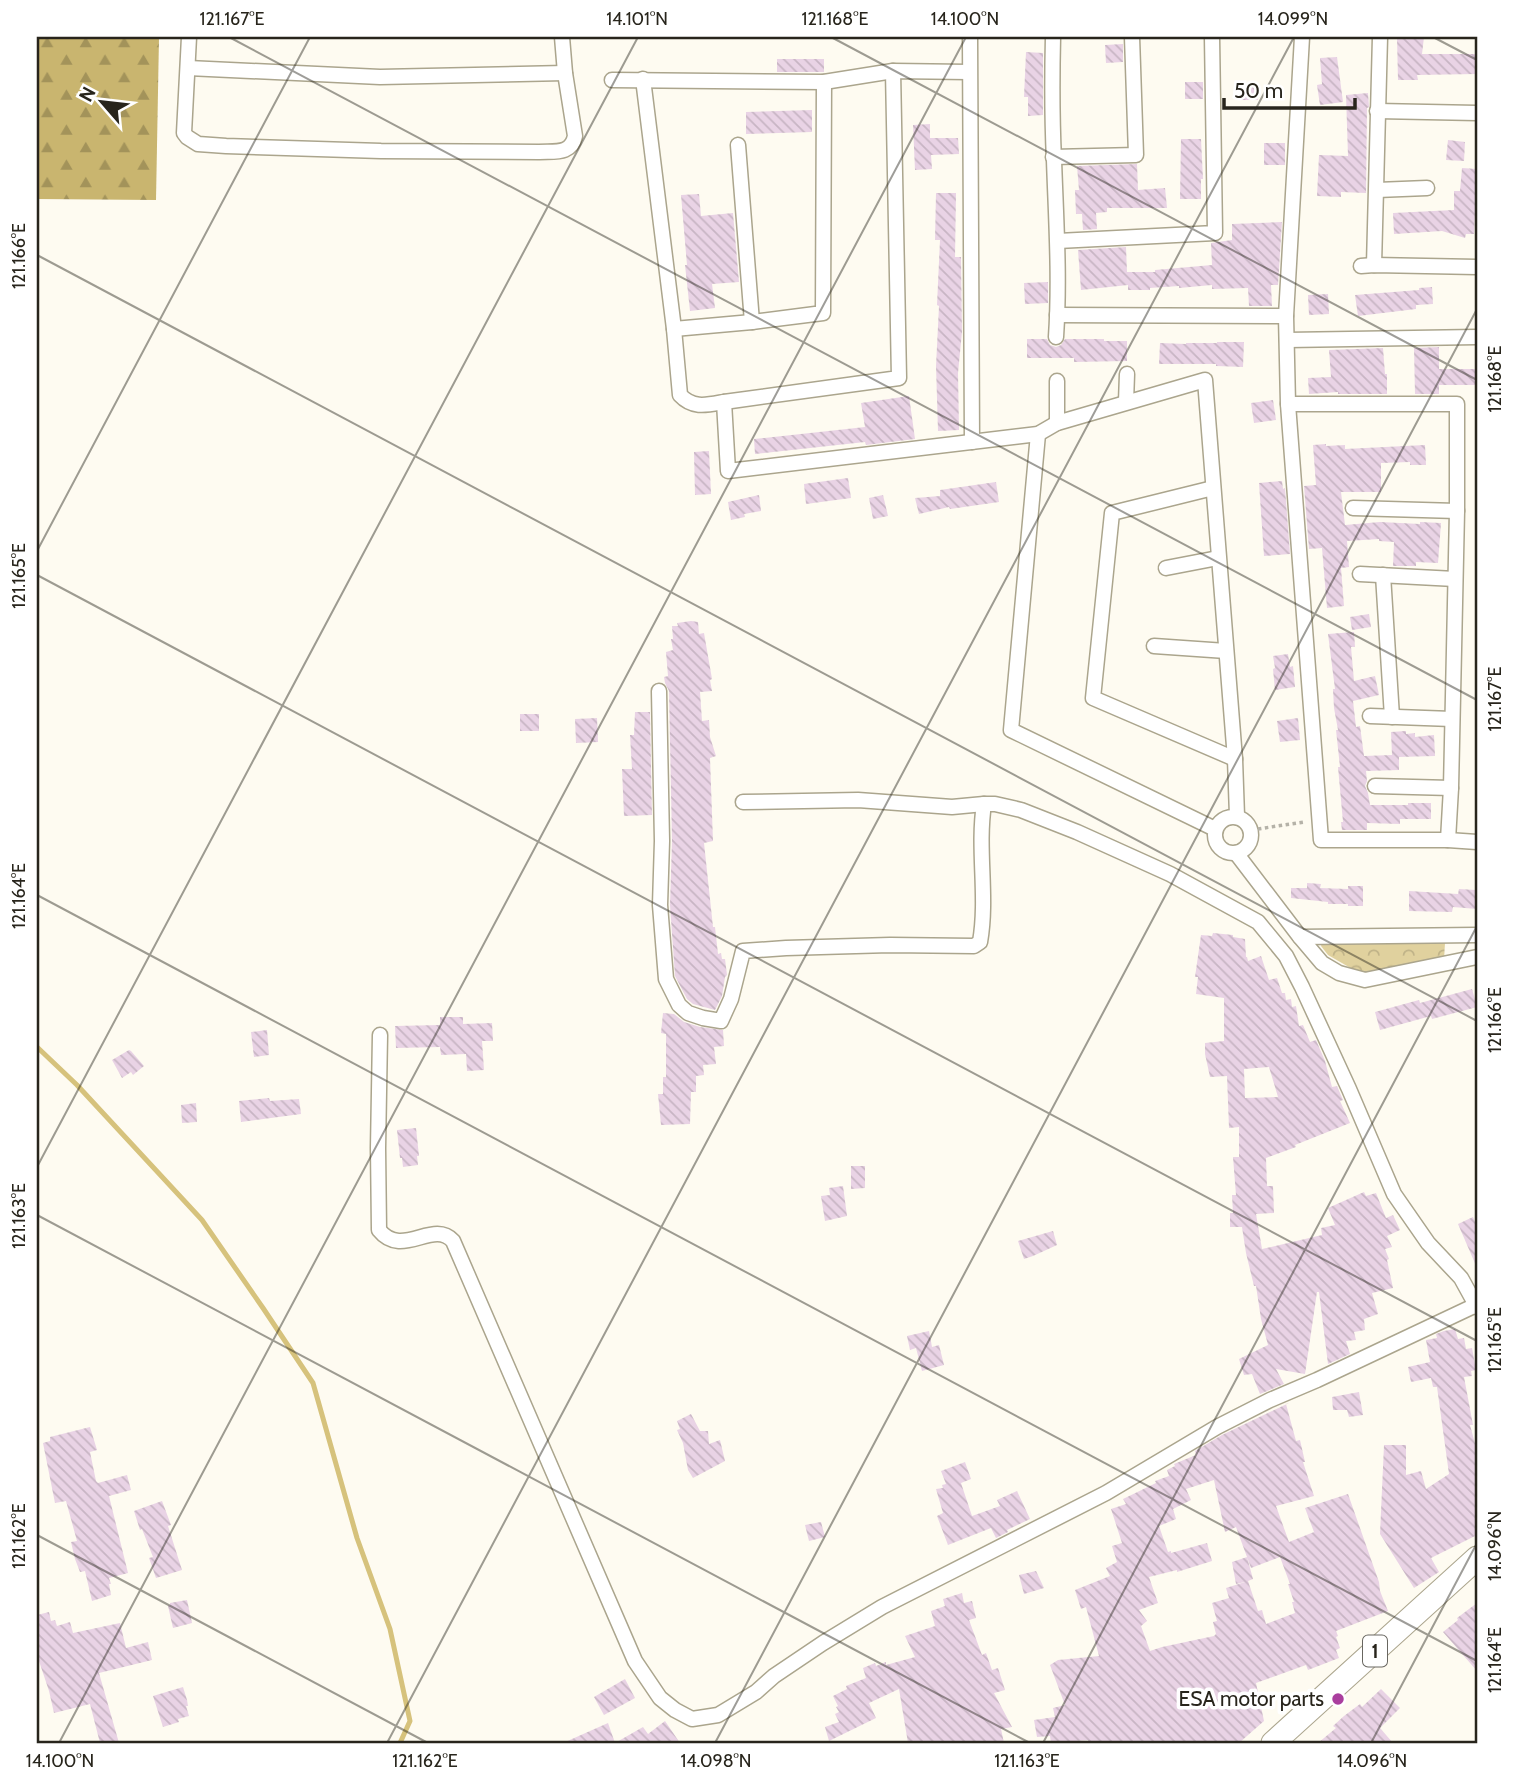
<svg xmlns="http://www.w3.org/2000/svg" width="1514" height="1780" viewBox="0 0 1514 1780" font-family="Cabin,sans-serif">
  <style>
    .forest { fill: url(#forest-firs) }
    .park { fill: url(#park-crowns) }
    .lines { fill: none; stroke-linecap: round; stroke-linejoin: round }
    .stream { stroke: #d6c27c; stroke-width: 5 }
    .building { fill: url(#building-back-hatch); fill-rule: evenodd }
    .minor-casing { stroke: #aba58d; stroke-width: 17 }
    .trunk-casing { stroke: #aba58d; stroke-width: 25 }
    .path { stroke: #b5b2a8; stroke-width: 3.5; stroke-dasharray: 3.5 3.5; stroke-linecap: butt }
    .minor { stroke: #fff; stroke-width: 14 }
    .trunk { stroke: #fff; stroke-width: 23 }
    .ticks { fill: none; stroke: #28251c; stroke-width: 2; stroke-opacity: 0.45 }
    .poi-dot { fill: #aa3e9e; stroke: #fff; stroke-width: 2.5 }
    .labels { text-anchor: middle; stroke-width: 7; stroke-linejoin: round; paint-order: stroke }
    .shield { fill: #fff; stroke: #686660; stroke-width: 2 }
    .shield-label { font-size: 19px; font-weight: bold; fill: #28251c }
    .poi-label { font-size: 21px; fill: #28251c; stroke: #fff; text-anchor: end }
    .neatline { fill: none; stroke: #28251c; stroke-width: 2.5 }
    .ticks-label { font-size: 18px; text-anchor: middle; fill: #28251c }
  </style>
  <defs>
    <pattern id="forest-firs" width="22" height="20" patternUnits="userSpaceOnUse" patternTransform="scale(1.75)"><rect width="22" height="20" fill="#c9b56f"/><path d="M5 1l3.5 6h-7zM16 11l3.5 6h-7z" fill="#a3935a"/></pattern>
    <pattern id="park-crowns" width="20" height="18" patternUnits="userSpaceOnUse" patternTransform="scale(1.75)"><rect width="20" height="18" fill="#e0d19e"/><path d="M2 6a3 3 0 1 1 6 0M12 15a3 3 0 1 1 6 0" fill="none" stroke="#c0b388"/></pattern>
    <pattern id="building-back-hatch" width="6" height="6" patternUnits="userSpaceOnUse" patternTransform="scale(1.75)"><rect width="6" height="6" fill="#e9d3e5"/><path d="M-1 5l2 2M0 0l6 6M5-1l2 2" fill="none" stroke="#c8b5c4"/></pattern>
  </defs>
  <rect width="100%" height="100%" fill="#fefbf1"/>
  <!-- forest -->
  <polygon class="forest" points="37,37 159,37 156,200 37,199"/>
  <!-- park -->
  <polygon class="park" points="1327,938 1445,943 1444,960 1369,975 1354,970 1328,955 1321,946 1323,940"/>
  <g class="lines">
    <!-- stream -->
    <polyline class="stream" points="37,1047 77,1085 202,1220 263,1308 313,1383 357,1538 390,1629 410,1721 400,1743"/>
  </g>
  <!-- building -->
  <g class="building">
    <polygon points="1397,37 1424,37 1422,54 1477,54 1477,74 1417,75 1418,80 1398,80"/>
    <polygon points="1123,44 1123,62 1106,63 1105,45"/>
    <polygon points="1026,52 1043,53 1043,115 1028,116 1028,97 1024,97"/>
    <polygon points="1337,57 1343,102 1320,105 1317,85 1322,84 1320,58"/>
    <rect x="777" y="59" width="47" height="13"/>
    <rect x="1185" y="82" width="18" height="17"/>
    <rect x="1238" y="84" width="20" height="16"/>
    <polygon points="1368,93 1369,107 1367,108 1366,193 1341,192 1341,197 1317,196 1319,155 1348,156 1346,95"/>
    <polygon points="812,110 812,132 746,134 746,112"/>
    <polygon points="930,124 930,138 958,138 959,154 931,155 932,169 915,170 913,125"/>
    <polygon points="1181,139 1201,139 1203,179 1201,179 1201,199 1180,199"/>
    <polygon points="1448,140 1465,142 1464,161 1446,160"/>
    <rect x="1264" y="143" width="21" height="22"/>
    <polygon points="1137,164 1138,190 1165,188 1167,208 1107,208 1107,212 1096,213 1097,229 1083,230 1082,214 1076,214 1075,190 1079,190 1077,166"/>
    <polygon points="1462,168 1477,169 1474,234 1466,234 1465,238 1442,231 1394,234 1393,213 1454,210 1454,191 1460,191"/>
    <polygon points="936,193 956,193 955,257 961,257 962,332 958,373 959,430 938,431 936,366 939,306 937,305 940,240 935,240"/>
    <polygon points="699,194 701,216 733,213 739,282 712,284 715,308 690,311 685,265 687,265 681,195"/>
    <polygon points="1282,222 1278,285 1271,285 1272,306 1249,306 1248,288 1212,289 1212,285 1179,288 1179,286 1150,288 1150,290 1128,290 1128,285 1081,290 1078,250 1126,247 1127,272 1155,272 1155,270 1212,265 1211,243 1232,240 1232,224"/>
    <polygon points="1048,282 1048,303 1025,304 1024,283"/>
    <polygon points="1432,287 1433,304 1416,305 1416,309 1358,316 1355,295 1419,290 1419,288"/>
    <polygon points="1328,294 1329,314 1309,315 1308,295"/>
    <polygon points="1027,339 1047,339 1050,345 1056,347 1061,345 1065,339 1104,339 1104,341 1127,341 1127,361 1074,362 1074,358 1027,358"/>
    <polygon points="1217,342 1244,342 1243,367 1216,366 1216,364 1159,364 1160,343 1186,344 1186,343 1217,343"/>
    <polygon points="1439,347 1439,369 1477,369 1477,385 1439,385 1439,394 1415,394 1414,348"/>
    <polygon points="1383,348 1385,374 1387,374 1387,394 1338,394 1338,392 1309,394 1308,378 1331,377 1329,350"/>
    <polygon points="909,396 915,439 866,445 865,442 755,454 754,439 865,427 861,403"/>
    <polygon points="1273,400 1276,420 1254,423 1251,403"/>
    <polygon points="1326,444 1326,446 1345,445 1345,449 1425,445 1426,465 1410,465 1410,462 1381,463 1381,492 1341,492 1345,525 1380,522 1420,524 1420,522 1441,523 1438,563 1416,562 1416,566 1393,566 1394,542 1379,541 1379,539 1347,541 1349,567 1341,568 1344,606 1327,608 1322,548 1309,549 1304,486 1316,485 1313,445"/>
    <polygon points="709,451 711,494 695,495 694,452"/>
    <polygon points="848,478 851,498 806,504 804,484"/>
    <polygon points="1282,481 1283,489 1285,488 1290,554 1264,556 1259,483"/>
    <polygon points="996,482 999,502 950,509 949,507 919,514 915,498 940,496 940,490"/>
    <polygon points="759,495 761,511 744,514 745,517 731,520 728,502"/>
    <polygon points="883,495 888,516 873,519 869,498"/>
    <polygon points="1369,614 1371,627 1352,630 1350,617"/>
    <polygon points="691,621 698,622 699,634 704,633 712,679 710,680 712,691 700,692 702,721 709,720 710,737 716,756 710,758 713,841 704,843 713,927 715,927 718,954 721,953 722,959 725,959 727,975 725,977 722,996 715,1010 693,1004 687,999 675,976 670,905 672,841 669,691 665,683 664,677 668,676 666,652 673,650 671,639 673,639 672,626 678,626 677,623"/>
    <polygon points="1354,632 1355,647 1351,647 1354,681 1375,676 1379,695 1353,701 1356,727 1360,726 1364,756 1392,755 1391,732 1406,731 1406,734 1415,733 1415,737 1434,735 1435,756 1399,757 1399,770 1366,771 1367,781 1365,786 1368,793 1370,805 1408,805 1408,803 1431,803 1431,819 1400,819 1400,824 1367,823 1367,830 1342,830 1341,822 1343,822 1338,767 1340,767 1336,730 1338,730 1334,708 1333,689 1335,689 1328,634"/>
    <polygon points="1288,654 1290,667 1293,666 1295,687 1275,690 1273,669 1275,668 1273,656"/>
    <polygon points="635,712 650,712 652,815 624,816 622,769 632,769 630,735 634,735"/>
    <rect x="520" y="714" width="19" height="17"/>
    <polygon points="597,718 598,742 576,743 575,719"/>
    <polygon points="1298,718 1300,740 1280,742 1277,721"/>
    <polygon points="1307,883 1321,884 1320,888 1348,889 1348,886 1363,886 1363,906 1348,906 1348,904 1328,904 1328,902 1291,898 1291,888 1307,888"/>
    <polygon points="1459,889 1476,890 1477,909 1453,907 1452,912 1409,911 1409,891 1458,894"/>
    <path d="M1213,933L1233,935V937L1245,939L1246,957H1247L1248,961L1261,956L1269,980L1277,978L1282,993H1285L1286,1000L1291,999L1292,1007L1296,1006L1299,1026L1303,1025L1310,1042L1316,1040L1325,1061L1332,1087L1337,1086L1343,1100L1340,1101L1350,1123L1295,1145L1296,1147L1266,1158L1267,1186H1273L1274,1213L1256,1214L1262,1249L1322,1235L1321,1228L1335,1225L1328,1208L1364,1192L1366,1196L1376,1193L1386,1218L1393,1215L1400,1230L1387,1236L1392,1247L1385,1249L1389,1259L1387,1260L1393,1288L1372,1293L1378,1314L1364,1319L1365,1330L1354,1332L1356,1340L1346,1341L1350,1354L1328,1364L1319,1292H1317L1305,1374L1276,1369L1284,1384L1260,1394L1252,1374L1244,1375L1239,1359L1268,1345L1261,1319L1256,1286H1254L1246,1253L1242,1227H1230V1213H1233L1232,1195H1236L1233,1157H1239V1127L1229,1128L1227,1076L1210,1077L1205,1054V1043L1224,1041V998L1196,994L1198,977H1195L1201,935L1212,936ZM1269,1067L1278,1097L1245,1098L1244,1069Z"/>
    <polygon points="1472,989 1477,1007 1432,1019 1431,1016 1380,1030 1375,1012 1419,1000 1420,1003"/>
    <polygon points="663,1013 674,1014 684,1022 700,1027 723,1030 724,1046 714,1047 716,1064 703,1065 704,1075 696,1076 696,1092 691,1092 690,1124 661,1125 658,1094 663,1094 663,1077 666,1077 666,1034 661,1033"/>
    <polygon points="440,1017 463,1017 463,1024 492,1023 493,1041 482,1041 484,1070 467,1071 466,1054 441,1055 440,1047 396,1048 395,1026 440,1025"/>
    <polygon points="267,1030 269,1055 254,1057 251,1032"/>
    <polygon points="129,1050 131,1051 144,1066 133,1075 131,1072 122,1078 112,1060"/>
    <polygon points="269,1098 270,1101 299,1099 301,1114 241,1122 239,1101"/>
    <polygon points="196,1103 197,1122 182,1123 181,1105"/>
    <polygon points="416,1128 419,1156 417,1156 418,1165 403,1167 402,1158 400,1158 397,1130"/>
    <polygon points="851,1166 865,1166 865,1188 851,1189"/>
    <polygon points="843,1186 847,1216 825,1221 821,1196 830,1195 829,1188"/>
    <polygon points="1473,1217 1477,1227 1477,1268 1458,1224"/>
    <polygon points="1053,1231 1057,1245 1033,1256 1024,1259 1018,1241"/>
    <polygon points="1455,1329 1458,1339 1464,1338 1466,1349 1472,1348 1476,1370 1471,1371 1472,1376 1464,1377 1473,1425 1470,1425 1477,1451 1477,1535 1431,1558 1439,1572 1414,1588 1380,1534 1384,1445 1406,1445 1406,1475 1421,1471 1426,1489 1449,1474 1437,1387 1433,1387 1431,1378 1411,1382 1408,1367 1430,1362 1426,1340 1437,1338 1436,1334 1444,1331"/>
    <polygon points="929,1331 932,1347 939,1345 944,1365 922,1371 916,1348 910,1350 907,1336"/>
    <polygon points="1359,1392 1363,1415 1349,1417 1347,1410 1333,1410 1332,1397"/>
    <path d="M1289,1403L1286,1404L1296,1441L1300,1440L1305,1462H1303L1314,1496L1276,1506L1289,1542L1314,1532L1305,1508L1348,1494L1379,1582L1380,1591L1388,1611L1336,1631L1338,1636L1336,1637L1340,1648L1336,1650L1339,1658L1308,1670L1306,1665L1256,1683L1264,1721L1239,1743H1088V1740L1051,1743L1050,1736L1037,1737L1034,1720L1055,1717L1053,1708L1065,1705L1050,1665L1058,1660L1099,1656L1086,1607L1081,1609L1075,1590L1110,1576L1106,1568L1117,1562L1112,1546L1122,1543L1111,1509L1126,1504L1123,1499L1156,1483L1155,1481L1169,1476L1167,1470L1175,1466L1174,1464L1196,1455L1195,1451L1222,1435ZM1214,1480L1225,1532L1236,1527L1251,1568L1280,1557L1290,1584H1288L1294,1602H1292L1295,1613L1266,1624L1262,1610L1258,1611L1248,1581L1253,1579L1247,1557L1232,1562L1236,1584L1245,1582L1226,1588L1229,1598L1212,1603L1217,1621L1213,1622L1216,1634L1214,1636L1162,1647L1150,1651L1141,1626L1147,1621L1139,1610L1158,1603L1149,1577L1177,1570V1572L1212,1561L1207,1543L1171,1553V1551L1168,1552L1159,1526L1176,1519L1173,1509L1191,1500L1186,1489Z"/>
    <polygon points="691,1414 700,1431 708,1431 709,1444 720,1440 725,1461 693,1478 688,1470 683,1443 677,1430 680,1429 677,1421"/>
    <polygon points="90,1427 97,1450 90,1452 96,1481 98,1483 127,1475 131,1490 109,1496 128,1573 109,1578 111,1584 109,1584 111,1595 92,1601 85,1571 80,1572 75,1559 71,1542 77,1541 66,1501 55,1503 43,1443 50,1441 50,1437"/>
    <polygon points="965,1462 971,1479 961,1483 972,1516 1000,1506 997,1500 1017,1491 1030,1519 1007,1530 1008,1532 996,1538 991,1528 948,1545 937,1516 943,1513 936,1489 943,1488 942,1485 946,1484 941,1471"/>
    <polygon points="162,1501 171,1525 168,1526 182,1570 156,1578 149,1558 153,1557 142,1529 140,1530 134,1511"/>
    <polygon points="821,1522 825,1537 809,1541 805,1525"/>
    <polygon points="1036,1571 1044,1588 1024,1594 1019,1575"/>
    <polygon points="962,1593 964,1603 972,1601 976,1618 969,1620 982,1655 986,1653 992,1670 998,1668 1005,1690 994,1693 1012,1727 1001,1729 1004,1743 908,1743 899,1689 869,1703 876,1718 829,1741 825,1727 839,1722 835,1714 839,1712 836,1707 838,1706 833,1696 847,1689 846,1686 866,1678 863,1668 875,1663 876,1666 886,1662 886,1665 915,1657 905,1636 935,1626 931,1611 945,1606 943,1599"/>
    <polygon points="187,1600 192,1623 173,1628 168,1606 170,1605 170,1603"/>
    <polygon points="1477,1603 1477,1671 1443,1632 1458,1620 1457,1618"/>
    <polygon points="49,1612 51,1621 55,1620 57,1626 70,1622 73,1633 120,1623 126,1648 148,1642 152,1660 99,1673 119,1743 100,1743 90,1704 54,1713 49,1691 37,1655 37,1615"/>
    <polygon points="625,1679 635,1698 604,1715 594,1697"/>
    <polygon points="183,1687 187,1700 188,1706 186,1706 189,1716 178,1719 179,1722 163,1727 153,1696"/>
    <polygon points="1381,1689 1400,1708 1380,1728 1393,1743 1318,1743 1336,1728 1333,1726 1344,1716 1360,1704 1362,1707"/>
    <polygon points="665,1721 680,1743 615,1743 643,1727 648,1734"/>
    <polygon points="608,1723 615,1743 563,1743"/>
  </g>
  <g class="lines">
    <defs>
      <g id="minor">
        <path d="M189,37L184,133L187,137L198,144L226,146L381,151L539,152C555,151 571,155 575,136L565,73L562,37"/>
        <polyline points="970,37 972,442"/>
        <path d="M1053,37C1052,78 1052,119 1054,160C1056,219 1060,278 1056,337"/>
        <polyline points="1302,37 1286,316 1288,404 1321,840 1448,840 1477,842"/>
        <polyline points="188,68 380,77 565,73"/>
        <path d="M643,79L674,329L680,395C693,409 707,405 724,402L899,378L893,71"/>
        <polyline points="612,80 824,82 893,71 969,72"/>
        <polyline points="1377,111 1477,113"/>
        <polyline points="738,145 752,322"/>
        <polyline points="1053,157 1136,155 1132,37"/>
        <polyline points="1377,190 1427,188"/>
        <polyline points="1058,241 1215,233 1212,37"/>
        <polyline points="1374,265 1380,37"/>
        <polyline points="1361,266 1374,265 1477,267"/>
        <polyline points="1057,315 1286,316"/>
        <polyline points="674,329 752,322 823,313 824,82"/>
        <polyline points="1287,340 1477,337"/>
        <polyline points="1057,381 1057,423"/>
        <polyline points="724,402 728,471 1038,434 1057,423 1205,380 1235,759 1237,816"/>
        <polyline points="1126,402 1127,374"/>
        <polyline points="1288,404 1457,404 1457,511 1451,788 1448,840"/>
        <polyline points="1038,434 1011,730 1215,829"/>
        <polyline points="1213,488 1112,513 1093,698 1235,759"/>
        <polyline points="1353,508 1457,511"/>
        <polyline points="1166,568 1218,558"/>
        <polyline points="1360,574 1455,579"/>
        <polyline points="1383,575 1392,717"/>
        <polyline points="1154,646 1226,651"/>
        <path d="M659,691L662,841L660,905L666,979L679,1005L688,1013L703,1018L721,1021L731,999L743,951L786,948L890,945L974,946L980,942C988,896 977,850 984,804H995L1021,810L1077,832L1170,874L1258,922L1286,956L1302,987L1349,1089L1394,1194L1428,1243L1461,1278L1477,1307"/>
        <polyline points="1370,716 1452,719"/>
        <polyline points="1375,786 1451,788"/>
        <polyline points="743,802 858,800 952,807 984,804"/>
        <circle cx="1233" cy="835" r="18"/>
        <polyline points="1236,853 1300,937 1322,963 1339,973 1365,980 1477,957"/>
        <polyline points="1300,937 1477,935"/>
        <path d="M380,1035L378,1148L379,1230C402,1259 433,1219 453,1241L635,1661L660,1698L675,1710L692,1719L718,1715L756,1692L774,1676L823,1643L882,1607L1106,1493L1217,1427L1270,1400L1317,1380L1476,1305"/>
      </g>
      <polyline id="trunk" points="1273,1743 1477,1558"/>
    </defs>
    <!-- minor casing -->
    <use href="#minor" class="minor-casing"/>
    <!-- trunk casing -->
    <use href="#trunk" class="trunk-casing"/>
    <!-- path -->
    <polyline class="path" points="1251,830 1304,822"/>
    <!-- minor -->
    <use href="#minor" class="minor"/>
    <!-- trunk -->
    <use href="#trunk" class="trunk"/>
  </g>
  <!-- ticks -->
  <path class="ticks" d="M229,37L1477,700M831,37L1477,380M1433,37L1477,60M37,255L1477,1021M37,551L310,37M37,575L1477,1341M37,895L1477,1661M37,1167L638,37M37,1215L1030,1743M37,1535L428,1743M59,1743L966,37M387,1743L1294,37M715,1743L1477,309M1043,1743L1477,926M1371,1743L1477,1543"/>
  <!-- markers -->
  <circle class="poi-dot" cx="1338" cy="1699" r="7"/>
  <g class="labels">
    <!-- shield labels -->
    <rect class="shield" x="1363" y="1635.5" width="24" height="31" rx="5"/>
    <g class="shield-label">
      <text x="1375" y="1658">1</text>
    </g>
    <!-- poi labels -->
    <g class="poi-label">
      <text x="1324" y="1706">ESA motor parts</text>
    </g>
  </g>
  <!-- border -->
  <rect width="1514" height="1780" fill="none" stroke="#ffffff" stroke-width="77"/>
  <!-- north arrow -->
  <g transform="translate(102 102) rotate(298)" stroke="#ffffff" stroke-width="5" paint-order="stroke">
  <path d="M0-5L12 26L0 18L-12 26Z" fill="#28251c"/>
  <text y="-10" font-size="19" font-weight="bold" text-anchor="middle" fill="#28251c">N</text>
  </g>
  <!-- scale -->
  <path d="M1224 98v10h131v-10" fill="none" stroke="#28251c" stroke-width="3.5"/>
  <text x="1234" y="98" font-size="21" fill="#28251c" stroke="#ffffff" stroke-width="5" paint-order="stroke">50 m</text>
  <rect x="38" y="38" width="1438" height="1704" class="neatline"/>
  <g class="ticks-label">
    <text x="232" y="25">121.167°E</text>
    <text x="637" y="25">14.101°N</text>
    <text x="835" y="25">121.168°E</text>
    <text x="965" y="25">14.100°N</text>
    <text x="1293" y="25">14.099°N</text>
    <text transform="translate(19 256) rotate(-90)" y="6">121.166°E</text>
    <text transform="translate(1495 379) rotate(-90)" y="6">121.168°E</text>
    <text transform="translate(19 576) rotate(-90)" y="6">121.165°E</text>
    <text transform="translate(1495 699) rotate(-90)" y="6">121.167°E</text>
    <text transform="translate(19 896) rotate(-90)" y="6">121.164°E</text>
    <text transform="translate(1495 1020) rotate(-90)" y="6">121.166°E</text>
    <text transform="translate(19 1216) rotate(-90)" y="6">121.163°E</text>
    <text transform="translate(1495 1340) rotate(-90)" y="6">121.165°E</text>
    <text transform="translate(19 1536) rotate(-90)" y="6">121.162°E</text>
    <text transform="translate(1495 1546) rotate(-90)" y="6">14.096°N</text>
    <text transform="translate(1495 1660) rotate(-90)" y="6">121.164°E</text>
    <text x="60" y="1767">14.100°N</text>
    <text x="425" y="1767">121.162°E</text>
    <text x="716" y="1767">14.098°N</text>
    <text x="1027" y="1767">121.163°E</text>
    <text x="1372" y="1767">14.096°N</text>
  </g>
</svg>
